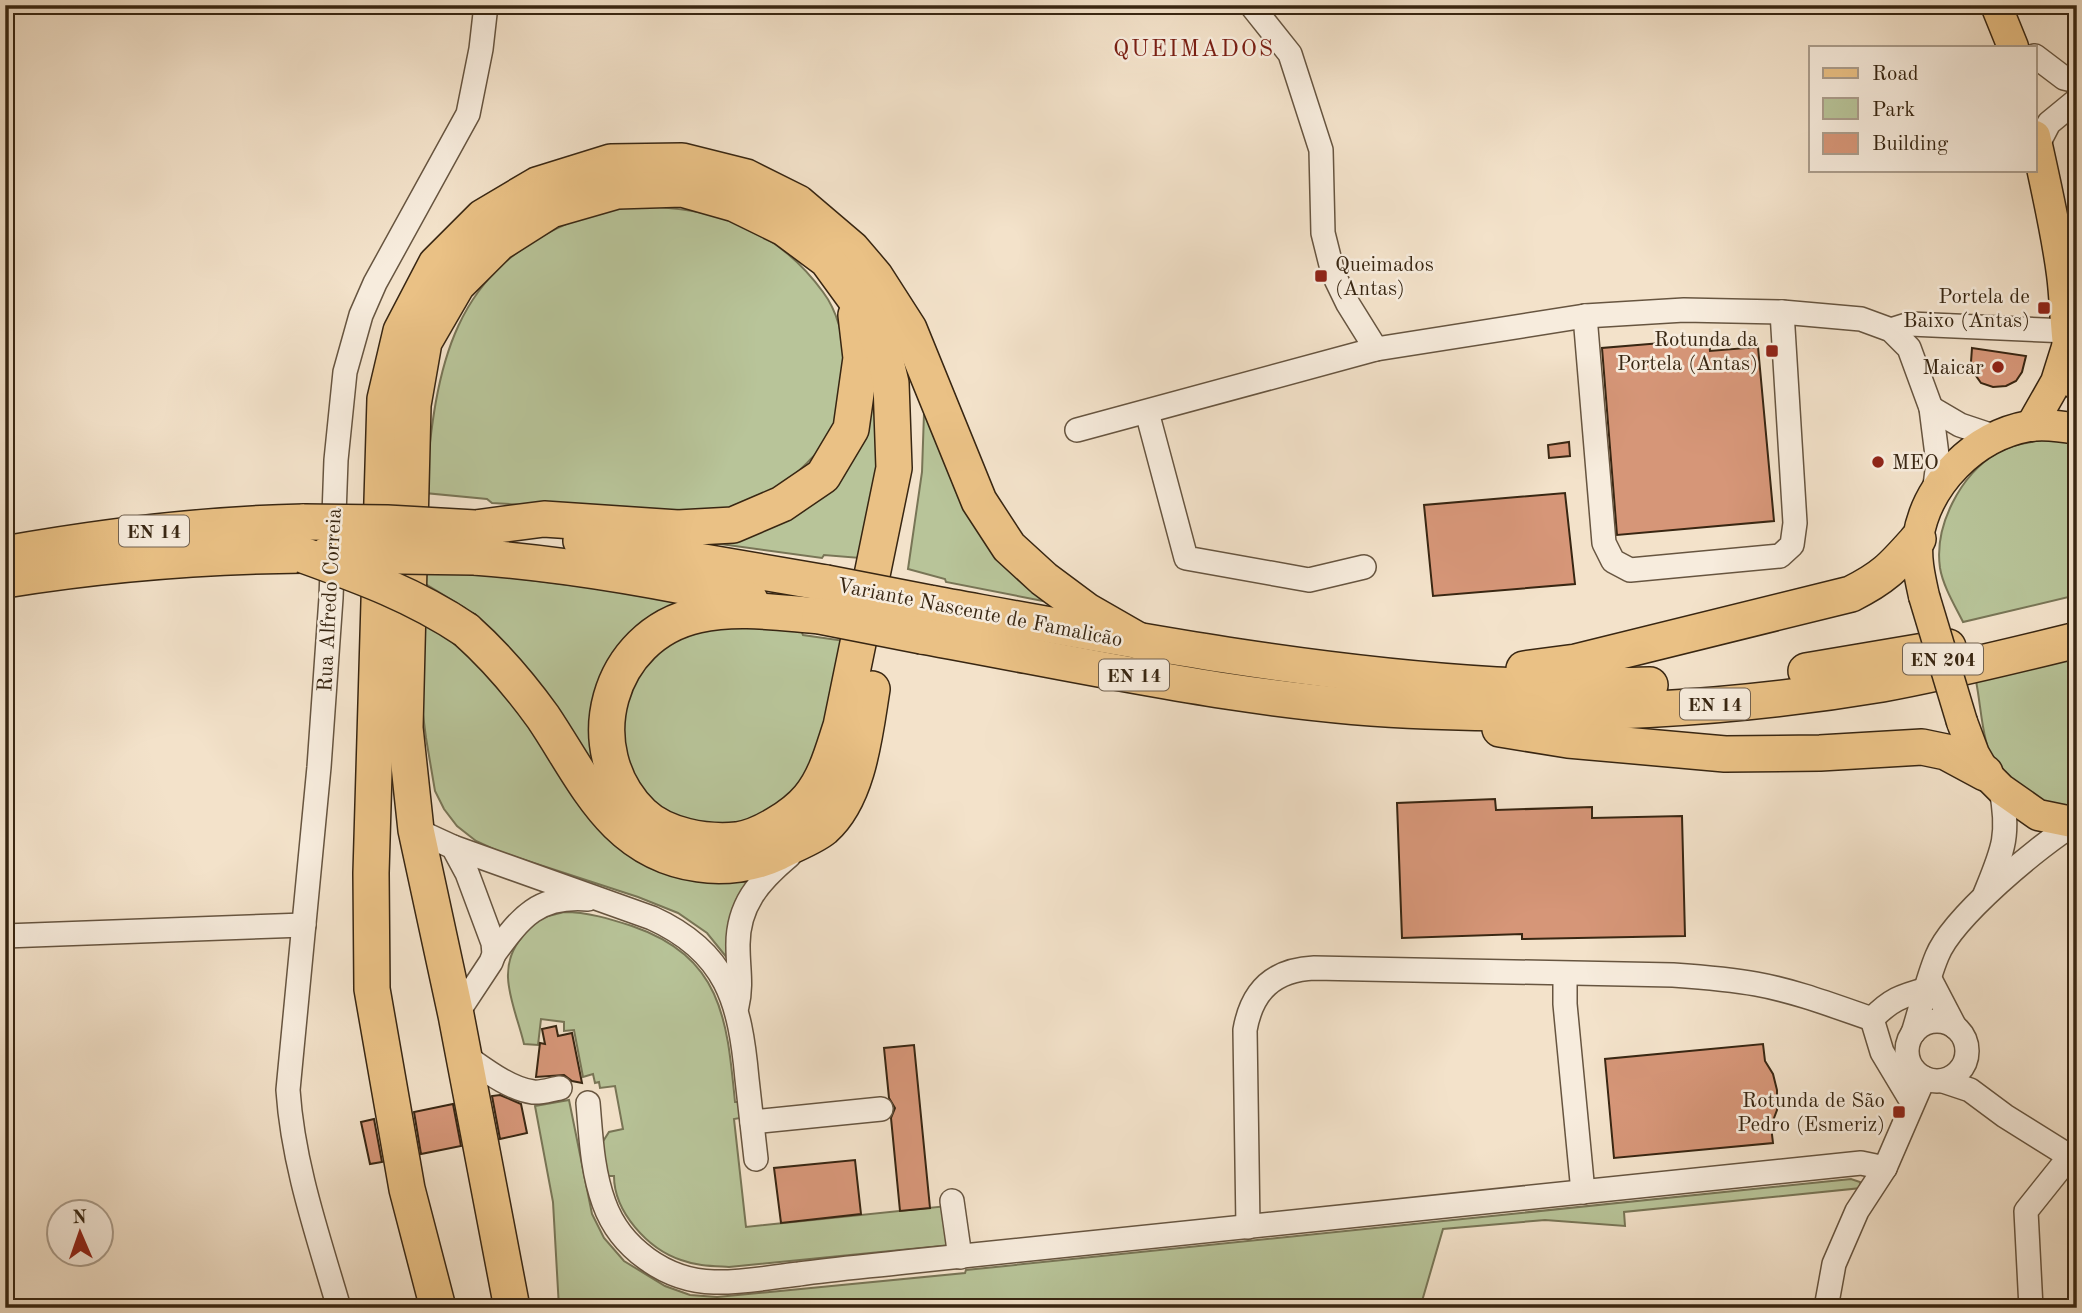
<svg xmlns="http://www.w3.org/2000/svg" width="2082" height="1313" viewBox="0 0 2082 1313" font-family="'Old Standard TT',serif">
  <style>
    .green { fill: #b8c499; stroke: #787556; stroke-width: 2 }
    .building { fill: #d69678; stroke: #382612; stroke-width: 2 }
    .lines { fill: none; stroke-linecap: round; stroke-linejoin: round }
    .minor-casing { stroke: #675540; stroke-width: 26 }
    .major-casing { stroke: #382612; stroke-width: 33 }
    .highway-casing { stroke: #382612; stroke-width: 38 }
    .minor { stroke: #f7ecdd; stroke-width: 23 }
    .major { stroke: #eac185; stroke-width: 30 }
    .highway { stroke: #eac185; stroke-width: 35 }
    .major-bridge-casing { stroke: #382612; stroke-width: 33; stroke-linecap: butt }
    .highway-bridge-casing { stroke: #382612; stroke-width: 38; stroke-linecap: butt }
    .major-bridge { stroke: #eac185; stroke-width: 30 }
    .highway-bridge { stroke: #eac185; stroke-width: 35 }
    .poi-dot { fill: #8f2418; stroke: #f7ecdd; stroke-width: 2.5 }
    .labels { text-anchor: middle; stroke-width: 5; stroke-linejoin: round; paint-order: stroke }
    .shield { fill: #f7ecdd; stroke: #71614f; stroke-width: 2 }
    .shield-label { font-size: 19px; font-weight: bold; fill: #382612 }
    .poi-label { font-size: 21px; fill: #382612; stroke: #f7ecdd; text-anchor: end }
    .street-label { font-size: 21px; fill: #382612; stroke: #f7ecdd }
    .neighbourhood-label { font-size: 23px; letter-spacing: 2px; fill: #7a1f14; stroke: #f7ecdd }
  </style>
  <rect width="100%" height="100%" fill="#f3e2ca"/>
  <filter id="stains"><feTurbulence type="fractalNoise" baseFrequency=".00286" numOctaves="4"/><feColorMatrix values="0 0 0 0 .2 0 0 0 0 .09 0 0 0 0 .02 0 0 0 .5 -.17"/></filter>
  <radialGradient id="worn" r=".72"><stop offset=".6" stop-color="#630" stop-opacity="0"/><stop offset="1" stop-color="#630" stop-opacity=".3"/></radialGradient>
  <!-- green -->
  <g class="green">
    <path d="M638,205C685,209 718,211 761,235C785,249 807,270 823,292C851,329 852,400 829,439C824,448 814,455 807,463C794,476 778,491 761,499C722,517 672,511 630,510C584,508 538,506 492,503L487,499L425,493C436,365 450,266 586,216C602,210 621,209 638,205Z"/>
    <polygon points="873,364 879,455 860,558 824,555 822,558 626,531 792,512"/>
    <polygon points="924,413 930,419 1043,594 1043,601 946,582 945,579 908,569 922,472"/>
    <path d="M2048,439L2077,443V595L1963,622C1955,606 1943,586 1940,568C1934,526 1960,475 1997,453C2012,444 2031,442 2048,439Z"/>
    <polygon points="421,569 481,574 692,600 643,626 600,776 495,640 465,608 419,580"/>
    <path d="M422,621L449,634L703,881L749,882C727,903 727,936 732,964L707,933L678,913L638,897L500,852L476,841L457,826L444,809L435,791L426,738L421,699Z"/>
    <polygon points="727,625 801,630 803,635 845,641 816,759 797,789 768,815 718,827 688,822 662,809 636,783 622,755 625,691 643,663 688,632"/>
    <path d="M2077,658V809C2038,808 1995,780 1986,741C1981,722 1980,701 1976,681Z"/>
    <path d="M564,912C588,912 610,919 632,926C722,957 727,1019 735,1102H739L740,1118L734,1119L746,1227L947,1206L951,1245L729,1267C713,1266 697,1266 681,1260C648,1249 614,1212 614,1176H608L602,1143L609,1132L623,1129L615,1086L600,1088L599,1082L595,1083L593,1074L583,1077L574,1030L564,1031V1022L541,1019L538,1045L524,1044C515,1006 494,970 522,937L518,930L533,920Z"/>
    <polygon points="569,1100 592,1214 604,1238 624,1261 665,1286 690,1295 717,1297 965,1273 966,1270 1851,1179 1860,1182 1861,1188 1624,1212 1625,1226 1545,1220 1443,1229 1420,1308 559,1308 553,1202 535,1106"/>
  </g>
  <!-- building -->
  <g class="building">
    <polygon points="1709,339 1710,351 1758,347 1774,521 1617,535 1602,348"/>
    <polygon points="1972,348 2026,356 2022,372 2016,381 2006,386 1993,387 1981,383 1974,373 1971,362"/>
    <polygon points="1569,442 1570,456 1549,458 1548,445"/>
    <polygon points="1565,493 1575,584 1433,596 1424,505"/>
    <polygon points="1495,799 1496,810 1592,807 1592,818 1682,816 1685,936 1522,939 1522,934 1402,938 1397,803"/>
    <polygon points="556,1026 558,1036 572,1033 582,1083 572,1081 564,1075 536,1077 540,1043 545,1044 542,1029"/>
    <polygon points="1763,1044 1765,1061 1773,1074 1777,1090 1777,1110 1771,1126 1773,1143 1614,1158 1605,1059"/>
    <polygon points="914,1045 930,1208 900,1211 891,1118 895,1108 889,1098 884,1048"/>
    <polygon points="500,1095 521,1104 527,1133 500,1139 492,1096"/>
    <polygon points="453,1104 461,1146 421,1154 414,1112"/>
    <polygon points="374,1119 382,1162 370,1164 361,1122"/>
    <polygon points="855,1160 861,1214 781,1223 774,1168"/>
  </g>
  <g class="lines">
    <defs>
      <g id="minor">
        <polyline points="1251,5 1290,54 1321,150 1323,233 1333,273 1348,304 1376,349"/>
        <polyline points="2035,56 2064,78 2077,81"/>
        <polyline points="2037,146 2049,123 2077,100"/>
        <polyline points="1585,316 1604,543 1613,561 1630,570 1780,556 1792,545 1795,523 1782,312"/>
        <polyline points="1891,330 1910,324 2068,331"/>
        <polyline points="1931,408 1960,425 1996,437"/>
        <polyline points="1147,412 1186,558 1309,580 1364,567"/>
        <polyline points="1077,430 1376,349 1585,316 1684,310 1782,312 1861,319 1891,330 1909,348 1931,408 1938,463 1934,493"/>
        <polyline points="416,830 453,847 467,873 493,943 494,954 491,962 456,1015"/>
        <path d="M453,847L652,918C727,952 740,1002 747,1079C750,1105 753,1132 756,1159"/>
        <path d="M1985,894C2003,850 2010,836 2001,789"/>
        <polyline points="5,936 304,925"/>
        <path d="M494,954C521,917 538,895 588,899"/>
        <polyline points="1565,974 1565,1004 1583,1192"/>
        <polyline points="1930,979 1955,1027"/>
        <path d="M737,1006C742,985 738,968 738,947C737,906 759,881 789,856"/>
        <polyline points="1872,1019 1882,1052 1909,1097"/>
        <path d="M1872,1019C1890,1000 1901,996 1927,989"/>
        <circle cx="1937" cy="1051" r="30"/>
        <path d="M1913,1033C1921,1008 1927,980 1937,956C1952,918 2040,844 2076,823"/>
        <path d="M464,1055C483,1068 509,1089 533,1092C542,1093 552,1089 560,1088"/>
        <polyline points="1943,1081 1970,1090 2005,1116 2077,1161"/>
        <path d="M588,1103C591,1137 592,1170 604,1203C620,1248 666,1281 714,1282C743,1283 771,1277 799,1274C834,1269 870,1266 905,1262L1861,1163L1885,1168"/>
        <polyline points="752,1122 881,1109"/>
        <polyline points="952,1201 960,1257"/>
        <path d="M1248,1227L1245,1030C1252,990 1274,970 1314,968L1673,975C1701,977 1729,979 1756,984C1795,991 1834,1006 1872,1019"/>
        <path d="M339,1308C318,1236 293,1165 288,1090L319,767L331,598L336,460L345,372L361,315L375,283L468,114L481,49L486,5"/>
        <polyline points="1826,1308 1834,1264 1857,1211 1885,1168 1924,1078"/>
        <polyline points="2031,1308 2026,1211 2070,1156"/>
      </g>
      <g id="major">
        <polyline points="1996,5 2013,47"/>
        <path d="M2035,136C2045,182 2056,228 2062,274C2067,311 2064,350 2077,385"/>
        <polyline points="2031,426 2056,382 2067,347"/>
        <path d="M1924,596C1920,578 1915,557 1918,538C1927,483 1974,436 2029,426C2044,424 2061,426 2077,429"/>
        <polyline points="1962,722 1974,754 1985,773 2001,789 2038,815 2077,823"/>
      </g>
      <g id="highway">
        <polyline points="475,528 544,519 678,528 733,525 782,504 823,476 851,429 861,358 856,315"/>
        <polyline points="581,541 826,583"/>
        <path d="M5,554C106,536 202,524 304,522"/>
        <path d="M474,557C567,564 659,580 750,600"/>
        <path d="M5,580C104,564 203,556 303,555"/>
        <path d="M929,603C1116,637 1305,674 1496,685C1547,688 1598,686 1650,685"/>
        <path d="M466,630C495,656 520,685 543,717C586,781 613,852 699,864C724,868 754,864 777,853C791,845 812,838 824,828C859,797 865,732 872,689"/>
        <path d="M922,636C1089,666 1257,705 1426,711C1578,717 1733,709 1882,684C1948,672 2012,656 2077,640"/>
        <path d="M1524,669L1576,662L1851,594C1885,577 1893,567 1918,539"/>
        <polyline points="1806,671 1948,647"/>
        <polyline points="1500,729 1568,740 1725,754 1820,753 1922,747 1946,752 1985,773"/>
        <polyline points="438,1308 407,1189 372,989 371,873 385,399 401,331 436,264 483,217 537,185 611,162 682,161 746,177 798,203 852,249 875,276 909,329 979,501 1009,547 1044,579 1087,611 1141,642"/>
        <path d="M512,1308L456,1015L416,830L405,728L413,405L424,342L457,285L499,243L551,210L617,191L682,189L735,204L784,228L827,260L867,315L883,349L891,383L894,468L841,726C833,750 826,778 809,798C794,816 760,837 737,840C706,843 665,836 642,814C576,749 607,635 698,615C738,606 780,613 820,616"/>
      </g>
    </defs>
    <!-- minor casing -->
    <use href="#minor" class="minor-casing"/>
    <!-- major casing -->
    <use href="#major" class="major-casing"/>
    <!-- highway casing -->
    <use href="#highway" class="highway-casing"/>
    <!-- minor -->
    <use href="#minor" class="minor"/>
    <!-- major -->
    <use href="#major" class="major"/>
    <!-- highway -->
    <use href="#highway" class="highway"/>
    <defs>
      <polyline id="major-bridge" points="1924,596 1962,722"/>
      <g id="highway-bridge">
        <polyline points="304,522 387,523 475,528"/>
        <path d="M303,555C361,576 414,595 466,630"/>
        <polyline points="327,555 474,557"/>
        <polyline points="826,583 929,603"/>
        <polyline points="820,616 922,636"/>
      </g>
    </defs>
    <!-- major-bridge casing -->
    <use href="#major-bridge" class="major-bridge-casing"/>
    <!-- highway-bridge casing -->
    <use href="#highway-bridge" class="highway-bridge-casing"/>
    <!-- major-bridge -->
    <use href="#major-bridge" class="major-bridge"/>
    <!-- highway-bridge -->
    <use href="#highway-bridge" class="highway-bridge"/>
  </g>
  <!-- markers -->
  <g class="poi-dot">
    <rect x="1314" y="269" width="14" height="14" rx="3.5"/>
    <rect x="2037" y="301" width="14" height="14" rx="3.5"/>
    <rect x="1765" y="344" width="14" height="14" rx="3.5"/>
    <circle cx="1998" cy="367" r="7"/>
    <circle cx="1878" cy="462" r="7"/>
    <rect x="1892" y="1105" width="14" height="14" rx="3.5"/>
  </g>
  <g class="labels">
    <!-- shield labels -->
    <g class="shield">
      <rect x="119" y="515.5" width="70" height="31" rx="5"/>
      <rect x="1903" y="643.5" width="80" height="31" rx="5"/>
      <rect x="1099" y="659.5" width="70" height="31" rx="5"/>
      <rect x="1680" y="688.5" width="70" height="31" rx="5"/>
    </g>
    <g class="shield-label">
      <text x="154" y="538">EN 14</text>
      <text x="1943" y="666">EN 204</text>
      <text x="1134" y="682">EN 14</text>
      <text x="1715" y="711">EN 14</text>
    </g>
    <!-- poi labels -->
    <g class="poi-label">
      <text x="1335" y="271" text-anchor="start">Queimados<tspan x="1335" dy="24">(Antas)</tspan></text>
      <text x="2030" y="303">Portela de<tspan x="2030" dy="24">Baixo (Antas)</tspan></text>
      <text x="1758" y="346">Rotunda da<tspan x="1758" dy="24">Portela (Antas)</tspan></text>
      <text x="1984" y="374">Maicar</text>
      <text x="1892" y="469" text-anchor="start">MEO</text>
      <text x="1885" y="1107">Rotunda de São<tspan x="1885" dy="24">Pedro (Esmeriz)</tspan></text>
    </g>
    <!-- street labels -->
    <g class="street-label">
      <text transform="translate(329 600) rotate(-87)" y="7">Rua Alfredo Correia</text>
      <text transform="translate(980 612) rotate(11)" y="7">Variante Nascente de Famalicão</text>
    </g>
    <!-- neighbourhood labels -->
    <g class="neighbourhood-label">
      <text x="1194" y="56">QUEIMADOS</text>
    </g>
  </g>
  <!-- margin -->
  <rect width="2082" height="1313" fill="none" stroke="#f3e2ca" stroke-width="28"/>
  <rect x="7" y="7" width="2068" height="1299" fill="none" stroke="#382612" stroke-width="3.5"/>
  <rect x="14" y="14" width="2054" height="1285" fill="none" stroke="#382612" stroke-width="2"/>
  <!-- legend -->
  <rect x="1809" y="46" width="228" height="126" fill="#f7ecdd" stroke="#ab9d8c" stroke-width="2"/>
  <rect x="1823" y="68" width="35" height="10" fill="#eac185" stroke="#ab9d8c" stroke-width="2"/>
  <text x="1872" y="80" font-size="21" fill="#382612">Road</text>
  <rect x="1823" y="98" width="35" height="21" fill="#b8c499" stroke="#ab9d8c" stroke-width="2"/>
  <text x="1872" y="116" font-size="21" fill="#382612">Park</text>
  <rect x="1823" y="133" width="35" height="21" fill="#d69678" stroke="#ab9d8c" stroke-width="2"/>
  <text x="1872" y="150" font-size="21" fill="#382612">Building</text>
  <!-- north arrow -->
  <g transform="translate(80 1233) rotate(358)"><circle r="33" fill="#f7ecdd" stroke="#ab9d8c" stroke-width="2"/>
  <path d="M0-5L12 26L0 18L-12 26Z" fill="#8f2418"/>
  <text y="-10" font-size="19" font-weight="bold" text-anchor="middle" fill="#382612">N</text>
  </g>
  <rect width="100%" height="100%" filter="url(#stains)"/>
  <rect width="100%" height="100%" fill="url(#worn)"/>
</svg>
